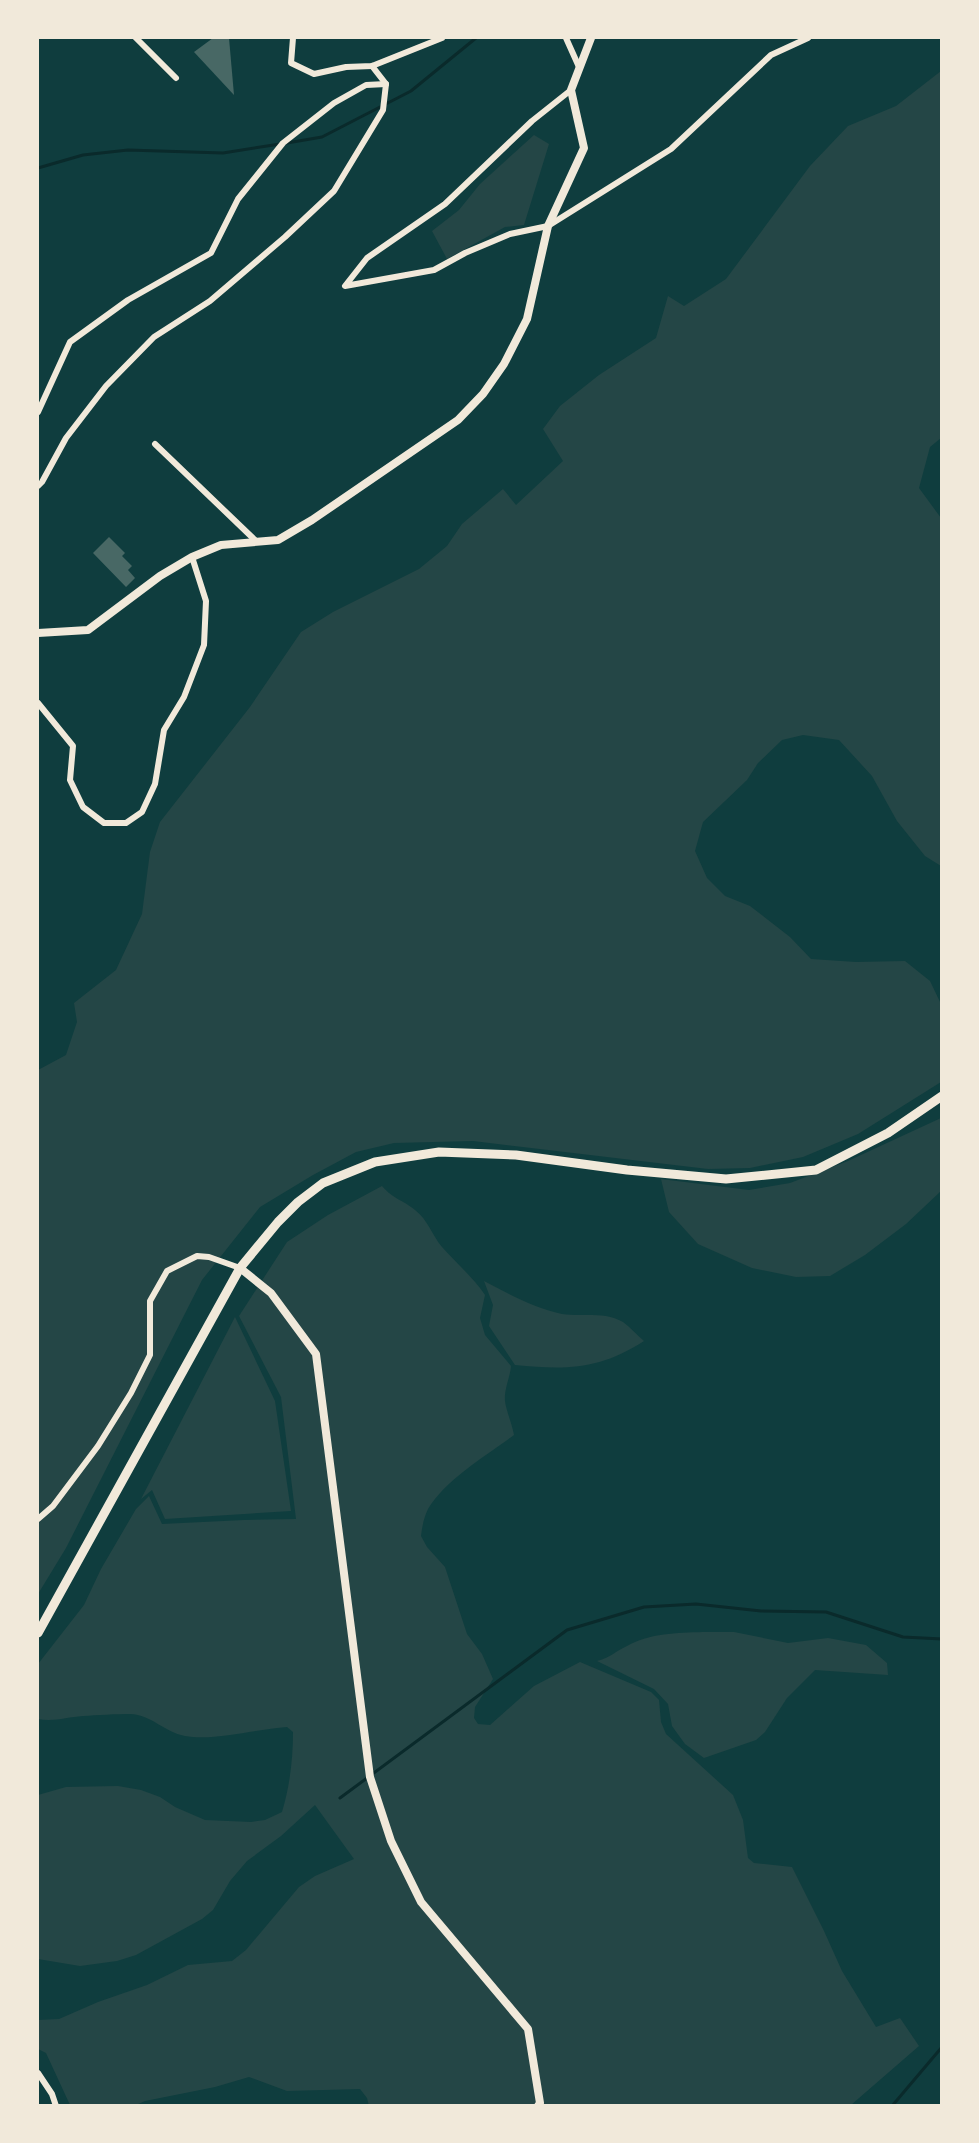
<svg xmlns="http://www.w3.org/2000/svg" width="979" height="2143" viewBox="0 0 979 2143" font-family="Arial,sans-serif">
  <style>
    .green { fill: #244646 }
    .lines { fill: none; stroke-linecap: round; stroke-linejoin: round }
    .stream { stroke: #0a2a2b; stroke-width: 3 }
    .building { fill: #486865 }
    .minor { stroke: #f1e9da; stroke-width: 6 }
    .tertiary { stroke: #f1e9da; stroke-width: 8 }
    .secondary { stroke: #f1e9da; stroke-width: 8 }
    .primary { stroke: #f1e9da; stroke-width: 9 }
  </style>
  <rect width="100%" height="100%" fill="#0f3d3e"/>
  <!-- green -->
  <g class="green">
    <polygon points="941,71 941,438 930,447 919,488 941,518 941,866 925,856 897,821 872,776 839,740 803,735 782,740 758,763 747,780 703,822 695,851 707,878 725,896 750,906 790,937 811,959 856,962 905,961 930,981 941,1004 941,1082 858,1134 803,1157 750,1168 708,1169 473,1141 394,1143 356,1152 313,1175 260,1207 202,1280 66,1548 38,1594 38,1070 66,1055 77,1022 74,1003 116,970 142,914 150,852 160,822 250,707 301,632 333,612 419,569 447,546 462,524 503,489 516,505 563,461 543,429 560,406 599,375 656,338 668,296 684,306 726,279 810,166 848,126 896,106"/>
    <polygon points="534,135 549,144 524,225 505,227 447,259 432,231 459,210 480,184"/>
    <polygon points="941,1118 941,1191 906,1224 865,1255 830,1276 796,1277 752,1268 698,1244 669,1212 661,1179 749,1190 790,1183 848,1161"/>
    <path d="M382,1186C394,1200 402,1199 415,1210C428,1220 432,1235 442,1247C457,1264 473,1277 485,1295L480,1318L485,1335L511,1366C510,1378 504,1389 505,1401C506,1410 512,1424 514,1435C487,1455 445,1480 428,1509C424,1517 422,1527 421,1536L427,1547L445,1567L467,1634L482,1654L493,1679L475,1707L474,1718L478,1724L490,1725L534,1686L580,1662L651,1692L659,1700L661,1722L666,1734L733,1795L743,1820L748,1858L754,1863L792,1867L824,1931L842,1971L876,2027L900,2018L919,2046L851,2105L369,2106L367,2098L360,2089L287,2091L249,2077L215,2087L145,2101L136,2105H70L46,2053L38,2049V2020L59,2019L98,2002L147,1985L188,1965L232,1961L246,1950L299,1887L315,1876L354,1859L315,1805L281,1836L247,1861L230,1881L213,1910L202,1919L136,1955L117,1961L80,1966L38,1959V1795L66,1787L118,1786L141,1790L160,1797L175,1807L205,1820L251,1822L265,1820L282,1812C290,1785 293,1759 293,1732L287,1727C256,1729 215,1741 185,1736C164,1732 152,1715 130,1714C117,1714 96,1715 83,1716C67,1717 54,1722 38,1719V1664L84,1605L101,1569L136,1509L149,1496L162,1524L244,1520L296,1519L281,1397L239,1316L287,1242L328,1215Z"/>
    <path d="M484,1281C509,1294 534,1308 562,1314C581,1317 605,1311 623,1322C630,1327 637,1335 644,1341C599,1370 566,1370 515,1365L489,1326L493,1305Z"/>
    <polygon points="235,1317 275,1401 291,1511 165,1519 152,1490 141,1499"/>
    <path d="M703,1632H734L788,1643L828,1638L866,1645L887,1663L888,1675L815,1670L787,1698L765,1732L756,1740L704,1758L685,1744L672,1726L668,1704L654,1689L597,1661C612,1657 614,1652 627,1646C650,1633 677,1633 703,1632Z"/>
  </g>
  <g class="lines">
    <!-- stream -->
    <g class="stream">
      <polyline points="287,143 322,137 411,91 476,38"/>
      <polyline points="38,168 83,155 128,150 223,153 280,144"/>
      <polyline points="340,1798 567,1630 644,1607 696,1604 761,1611 826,1612 903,1637 942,1639"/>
      <polyline points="892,2106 942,2047"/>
    </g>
  </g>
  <!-- building -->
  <g class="building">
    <polygon points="213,38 229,38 234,95 194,52"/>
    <polygon points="109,537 125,553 122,556 132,566 128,570 135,578 126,587 93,553"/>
  </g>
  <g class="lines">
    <!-- minor -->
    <g class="minor">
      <polyline points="136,38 176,78"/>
      <polyline points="293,38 291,63 314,74 346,67 372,66 442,38"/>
      <polyline points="566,38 579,67"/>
      <polyline points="571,90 532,121 445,204 367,258 345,286 434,270 465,253 510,234 548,226 671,149 771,55 808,38"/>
      <polyline points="38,412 70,342 128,300 211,253 238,199 283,143 334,103 366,85 386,84"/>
      <polyline points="155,444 256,541"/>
      <polyline points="38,486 42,482 66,438 106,386 154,337 210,301 285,237 334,191 383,110 386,84 372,66"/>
      <polyline points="38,703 73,746 70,780 83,807 104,823 126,823 142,812 155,784 164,730 184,697 204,645 206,601 192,557"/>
      <polyline points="38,1519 53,1506 98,1446 131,1393 150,1355 150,1301 167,1271 197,1256 209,1257 240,1268"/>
      <polyline points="38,2073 52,2094 56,2106"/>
    </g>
    <!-- tertiary -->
    <polyline class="tertiary" points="38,633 88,630 160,576 192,557 221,545 278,540 312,520 458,420 483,394 504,364 527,319 548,226 584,148 571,90 591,38"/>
    <!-- secondary -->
    <polyline class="secondary" points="240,1268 271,1293 316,1354 370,1777 391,1841 421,1902 528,2029 540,2103 538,2106"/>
    <!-- primary -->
    <polyline class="primary" points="38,1633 240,1268 278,1222 298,1202 323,1183 375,1162 439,1152 516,1155 627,1170 726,1179 816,1170 888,1133 942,1096"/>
  </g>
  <!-- border -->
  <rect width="979" height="2143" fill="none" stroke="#f1e9da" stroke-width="78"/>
</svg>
